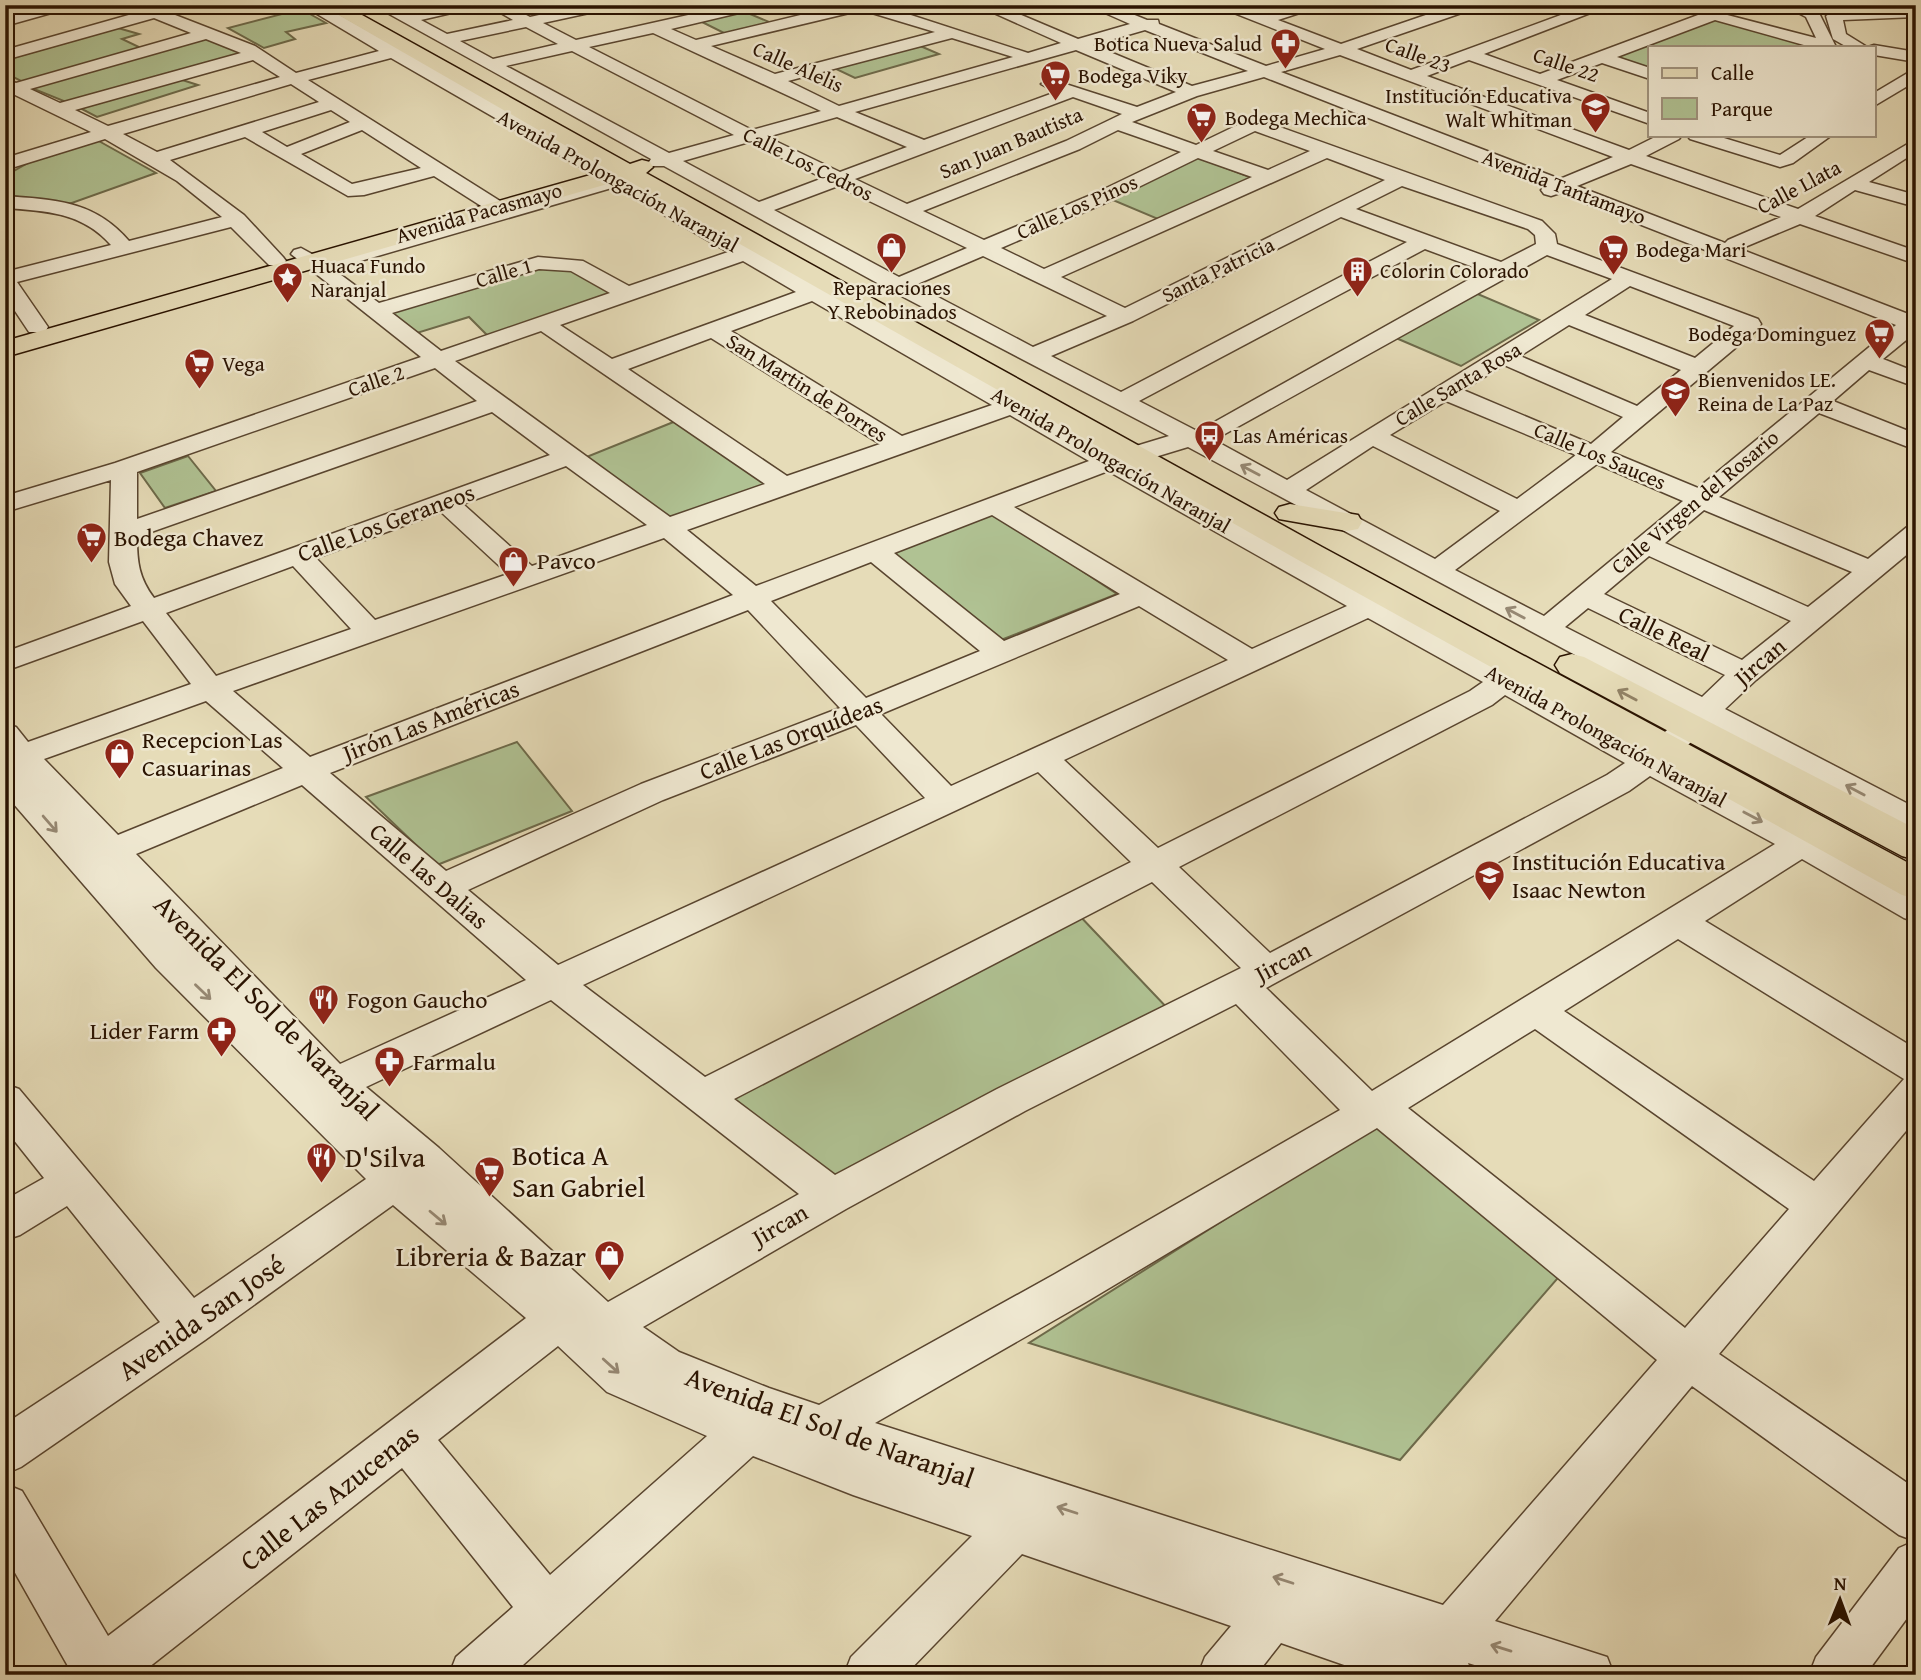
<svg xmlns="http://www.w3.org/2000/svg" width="1921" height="1680" viewBox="0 0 1921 1680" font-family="'Gentium Book Plus',serif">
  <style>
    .green { fill: #b0c293; stroke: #6d6a4a; stroke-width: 2 }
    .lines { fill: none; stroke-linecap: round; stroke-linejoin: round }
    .minor-casing { stroke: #59452f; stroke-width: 3 }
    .major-casing { stroke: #2a1301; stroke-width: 3 }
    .minor { fill: #efe8d1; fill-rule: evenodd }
    .major { fill: #e6dcb8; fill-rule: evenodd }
    .oneway { stroke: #968873 }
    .oneway2 { stroke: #918266 }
    .labels { text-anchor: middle; stroke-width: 5; stroke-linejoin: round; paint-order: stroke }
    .far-poi-label { font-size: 21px; fill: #2a1301; stroke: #efe8d1; text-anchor: start }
    .far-street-label { font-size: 21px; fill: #2a1301; stroke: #efe8d1 }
    .street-label { font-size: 24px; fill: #2a1301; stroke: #efe8d1 }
    .poi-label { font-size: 24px; fill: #2a1301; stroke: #efe8d1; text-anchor: start }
    .near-street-label { font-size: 28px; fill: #2a1301; stroke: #efe8d1 }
    .near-poi-label { font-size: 28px; fill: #2a1301; stroke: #efe8d1; text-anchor: start }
  </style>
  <rect width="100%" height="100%" fill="#e6dcb8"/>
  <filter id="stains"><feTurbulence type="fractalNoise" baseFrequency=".00286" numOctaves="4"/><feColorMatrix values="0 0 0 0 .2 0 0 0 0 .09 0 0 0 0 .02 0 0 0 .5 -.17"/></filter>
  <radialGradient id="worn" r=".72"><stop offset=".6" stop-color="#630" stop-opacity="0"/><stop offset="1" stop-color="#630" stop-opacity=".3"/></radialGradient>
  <!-- green -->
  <g class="green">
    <polygon points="301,9 326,23 286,32 295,39 264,48 228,28"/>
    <polygon points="743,11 774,24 728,35 700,21"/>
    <polygon points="1716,17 1821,47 1650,47 1650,71 1610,57"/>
    <polygon points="118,28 139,34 122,39 141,48 23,82 5,73 5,60"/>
    <polygon points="206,35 249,53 71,104 29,87"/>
    <polygon points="918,45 939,54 855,78 832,67"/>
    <polygon points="176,78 198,85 97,117 78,107"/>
    <polygon points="97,140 156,173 69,204 5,195 5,176 35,159"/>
    <polygon points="1197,157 1255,179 1165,222 1108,198"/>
    <polygon points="550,265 567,268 617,296 489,337 469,317 417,333 389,312"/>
    <polygon points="1473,292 1539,320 1461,366 1396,338"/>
    <polygon points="676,421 769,485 670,520 584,458"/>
    <polygon points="188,456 216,491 165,508 140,473"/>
    <polygon points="991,511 1117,594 1001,640 885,550"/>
    <polygon points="517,742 572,811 437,865 366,797"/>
    <polygon points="1077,913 1171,1012 836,1181 726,1097"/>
    <polygon points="1379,1122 1564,1271 1400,1460 1029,1343"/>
  </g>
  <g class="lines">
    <defs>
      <g id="minor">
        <polygon points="45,5 72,5 69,8 5,26 5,16"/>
        <path d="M164,5H182L181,10L170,13L255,46L296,73L379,51L302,5H322L620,174L631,171L638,173L641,177L634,182L1113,453L1169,436L890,290L664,166H651L649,162L651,159L373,5H393L409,14L446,5H476L473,8L421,20L447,34L513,20L487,5H507L530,17L584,5H615L612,8L543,23L576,40L733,5H763L760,8L671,29L696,40L842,5H880L1028,53L1061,43L976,5H998L1078,39L1130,24L1087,5H1110L1147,20H1158L1159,24L1266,66L1325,49L1214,5H1237L1263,15L1293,5H1318L1315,8L1278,20L1341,44L1455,5H1479L1476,8L1357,49L1411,70L1588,5H1611L1484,54L1540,74L1698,15L1685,9L1689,5L1816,38L1806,17L1783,5H1805L1818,11L1836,47H1811L1715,20L1617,57L1650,68V79L1602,63L1557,80L1650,113V124L1469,60L1427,76L1629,150L1659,135H1682L1679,139L1646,156L1798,209L1916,139V152L1869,182L1916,195V207L1855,190L1815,216L1916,251V264L1800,224L1740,249L1916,317V332L1883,359L1916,372V387L1869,370L1833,401L1916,434V450L1819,413L1719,497L1868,559L1907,527L1916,525V547L1756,680L1725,709L1916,808V833L1904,830L1708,726L1671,761L1813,835L1916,893V922L1904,918L1802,859L1705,921L1916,1049V1119L1719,1354L1916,1489V1606L1865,1675H1809L1816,1657L1899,1548L1915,1541L1899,1535L1692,1386L1495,1621L1607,1657L1614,1675H1507L1468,1663L1473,1675H1373L1281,1643L1256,1675H1198L1205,1657L1231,1626L1022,1554L905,1675H844L851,1657L972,1536L853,1495L753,1456L512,1675H449L456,1657L513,1607L402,1468L139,1675H73L5,1555V1484L22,1491L108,1636L526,1318L393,1205L205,1340L21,1467L5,1474V1424L160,1322L67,1206L20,1235L5,1240V1200L44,1178L5,1129V1084L19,1089L194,1298L366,1179L156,968L5,794V724L16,727L28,742L191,684L143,621L5,671V652L131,606L115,584L109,562L111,480L5,512V496L115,463L421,357L291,254L294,250L301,248L321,259L489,211L434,176L364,195L348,196L245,137L170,160L244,215L283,257L286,261L283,265H269L231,227L17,282L48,327L45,332H29L5,296V272L111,245C82,212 46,211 5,208V196C55,200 94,200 129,241L222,217L177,181L105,139L5,170V158L91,132L13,94L5,96V79L16,83L191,33L154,18L5,60V50ZM862,10L935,32L775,74L711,46ZM526,27L558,44L493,59L460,41ZM1145,30L1248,71L1192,86L1093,45ZM653,33L821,111L752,130L589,47ZM952,38L1013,57L839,106L788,81ZM206,39L241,53L60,103L30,89ZM1076,50L1176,92L1137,107L1050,79L1041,84L1056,92L924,140L855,112ZM572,51L734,135L669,153L506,66ZM1340,55L1613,157L1560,179L1281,72ZM391,58L601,179L508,206L308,80ZM253,60L280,77L108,126L75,110ZM1264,77L1544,187L1541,190L1544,194L1551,196L1560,193L1896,325L1698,488L1611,452L1758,329L1761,324L1758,319L1557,244L1555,234L1542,221L1260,120H1248L1196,145L1132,122L1197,96ZM291,84L319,102L157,152L123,134ZM1073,97L1122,114L1066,141L907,204L855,179ZM331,110L350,122L287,147L262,132ZM837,117L907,147L840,172L767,137ZM362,130L421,168L352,184L301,154ZM1118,130L1181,152L1098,192L984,240L923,211L1080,149ZM1255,131L1310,151L1268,170L1213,151ZM749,142L823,178L759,202L683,161ZM1198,158L1252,177L1044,269L1001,248L1112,200ZM1327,158L1385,180L1125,308L1061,277ZM1631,164L1781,217L1728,240L1725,243L1577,186ZM838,186L967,248L899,277L774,210ZM1402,186L1528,229L1535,235L1536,244L1501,262L1356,209ZM615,187L728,252L629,286L583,261L538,257L379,303L333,269ZM1341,217L1407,242L1121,392L1051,356L1133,321ZM1425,249L1484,271L1202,429L1195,430L1139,401ZM1547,255L1612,279L1287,480L1214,440ZM983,256L1107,316L1033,347L915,285ZM743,261L796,292L612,359L560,325ZM539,269L571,271L610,293L441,351L392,313ZM1630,286L1734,326L1695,358L1585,315ZM812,301L992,405L902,436L731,331ZM1569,325L1681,370L1637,406L1520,356ZM541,331L765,484L670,517L455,361ZM711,338L880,444L787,476L628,369ZM1504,365L1623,417L1591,444L1463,390ZM435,368L477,401L137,519V472ZM1446,401L1576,455L1517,499L1390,435ZM492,412L550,455L154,598C139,578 137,562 137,537ZM1010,415L1089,461L756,586L687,530ZM1373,446L1500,511L1435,559L1306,490ZM1188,447L1685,714L1647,748L1519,677L1517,673L1508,671L1132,464ZM1597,464L1683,501L1544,616L1455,570ZM566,466L647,525L532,566L463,504ZM1108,471L1347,606L1252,649L1014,507ZM1704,510L1852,572L1808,607L1665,543ZM441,512L508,574L375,620L316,558ZM992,515L1120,594L1004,641L894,553ZM664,538L733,595L310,757L233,691ZM1649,556L1791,621L1742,660L1604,594ZM871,562L980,651L866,698L771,601ZM293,566L351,629L216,676L166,613ZM1139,606L1228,660L951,786L881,714ZM1588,608L1725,675L1702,697L1565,627ZM748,610L840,708L641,784L446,871L330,773ZM1368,618L1483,682L1470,691L1158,848L1064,760ZM1505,695L1625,763L1607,775L1270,953L1179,867L1492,705ZM206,701L283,768L118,835L44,759ZM856,725L925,798L558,965L468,890L663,800ZM1038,772L1131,862L705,1077L583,985ZM1650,776L1775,844L1372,1091L1266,988L1629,791ZM302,785L526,980L340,1064L136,854ZM1152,882L1241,968L997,1089L835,1175L734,1099ZM1678,939L1904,1079L1814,1181L1564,1011ZM551,1000L799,1194L608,1302L439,1148L366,1087ZM1236,1004L1340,1110L1055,1274L819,1405L769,1388L679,1352L643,1327L846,1209L1025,1111ZM1535,1029L1789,1209L1685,1328L1408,1108ZM1377,1128L1657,1360L1443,1605L875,1423L1086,1302ZM558,1346L607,1392L707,1436L550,1575L438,1440Z"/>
        <polygon points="1916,7 1916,17 1843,20 1846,34 1867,47 1847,47 1833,39 1826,16 1834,11"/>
        <polygon points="1874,45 1916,52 1916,62 1874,55 1874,47 1868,47"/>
        <polygon points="1916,68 1916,81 1874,106 1874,93"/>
        <polygon points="1687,135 1714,135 1780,155 1811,135 1832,135 1793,163 1780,167 1690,139"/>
      </g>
      <g id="major">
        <polygon points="321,5 344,5 630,164 642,160 650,162 653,167 646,173 1322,547 1916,867 1916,899 1902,895 1300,561 625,179 5,357 5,341 608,170"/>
        <polygon points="1290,504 1358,515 1362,522 1358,529 1347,531 1279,519 1275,513 1279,507"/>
        <polygon points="1572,654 1584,657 1916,829 1916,860 1902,856 1560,673 1555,665 1560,657"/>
      </g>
    </defs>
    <!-- minor casing -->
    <use href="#minor" class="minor-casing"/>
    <!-- major casing -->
    <use href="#major" class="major-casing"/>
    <!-- minor -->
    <use href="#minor" class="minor"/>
    <!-- major -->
    <use href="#major" class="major"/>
  </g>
  <!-- one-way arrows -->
  <defs><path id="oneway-shaft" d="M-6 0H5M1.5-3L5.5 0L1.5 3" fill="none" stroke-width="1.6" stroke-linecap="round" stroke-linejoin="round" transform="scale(1.75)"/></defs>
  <g class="oneway">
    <use href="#oneway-shaft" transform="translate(1250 470) rotate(-152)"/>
    <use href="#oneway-shaft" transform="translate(1515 613) rotate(-152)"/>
    <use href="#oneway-shaft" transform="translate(1855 790) rotate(-152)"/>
    <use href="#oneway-shaft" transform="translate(1753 817) rotate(28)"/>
    <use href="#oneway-shaft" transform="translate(50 824) rotate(49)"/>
    <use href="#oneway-shaft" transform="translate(203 992) rotate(44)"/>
    <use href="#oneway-shaft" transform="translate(438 1218) rotate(40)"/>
    <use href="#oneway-shaft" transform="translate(611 1366) rotate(42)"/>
    <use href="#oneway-shaft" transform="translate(1067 1510) rotate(-162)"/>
    <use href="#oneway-shaft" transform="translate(1283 1580) rotate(-162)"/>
    <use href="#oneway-shaft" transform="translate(1501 1648) rotate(-163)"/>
  </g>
  <use class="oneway2" href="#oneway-shaft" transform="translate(1627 695) rotate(-152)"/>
  <!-- icons -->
  <defs>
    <symbol id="pharmacy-pin" viewBox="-11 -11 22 30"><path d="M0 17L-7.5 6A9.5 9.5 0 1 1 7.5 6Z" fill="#8f2418" stroke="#efe8d1"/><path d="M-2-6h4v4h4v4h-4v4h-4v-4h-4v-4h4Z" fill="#fff"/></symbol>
    <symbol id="supermarket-pin" viewBox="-11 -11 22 30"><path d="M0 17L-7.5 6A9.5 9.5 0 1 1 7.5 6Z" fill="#8f2418" stroke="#efe8d1"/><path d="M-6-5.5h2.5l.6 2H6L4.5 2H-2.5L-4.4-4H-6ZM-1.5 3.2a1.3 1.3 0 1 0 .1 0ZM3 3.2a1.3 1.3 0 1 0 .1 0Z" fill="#fff"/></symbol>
    <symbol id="school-pin" viewBox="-11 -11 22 30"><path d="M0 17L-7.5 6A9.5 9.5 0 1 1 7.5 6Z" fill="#8f2418" stroke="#efe8d1"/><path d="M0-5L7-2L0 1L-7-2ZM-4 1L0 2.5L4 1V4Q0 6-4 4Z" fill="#fff"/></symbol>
    <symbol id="shop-pin" viewBox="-11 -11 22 30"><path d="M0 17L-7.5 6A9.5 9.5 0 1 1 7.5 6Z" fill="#8f2418" stroke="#efe8d1"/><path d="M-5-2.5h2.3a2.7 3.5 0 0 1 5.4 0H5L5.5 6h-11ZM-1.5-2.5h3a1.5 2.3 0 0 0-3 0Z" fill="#fff"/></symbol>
    <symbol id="building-pin" viewBox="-11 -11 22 30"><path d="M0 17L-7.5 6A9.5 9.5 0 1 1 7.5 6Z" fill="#8f2418" stroke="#efe8d1"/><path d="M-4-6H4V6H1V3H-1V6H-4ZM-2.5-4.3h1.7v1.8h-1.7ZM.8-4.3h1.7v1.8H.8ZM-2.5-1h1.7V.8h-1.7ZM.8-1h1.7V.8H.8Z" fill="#fff"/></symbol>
    <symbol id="sight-pin" viewBox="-11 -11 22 30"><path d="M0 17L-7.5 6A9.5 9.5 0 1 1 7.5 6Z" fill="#8f2418" stroke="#efe8d1"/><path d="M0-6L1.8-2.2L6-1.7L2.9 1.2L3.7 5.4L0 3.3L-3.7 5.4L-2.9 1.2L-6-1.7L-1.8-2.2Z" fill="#fff"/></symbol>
    <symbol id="bus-pin" viewBox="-11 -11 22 30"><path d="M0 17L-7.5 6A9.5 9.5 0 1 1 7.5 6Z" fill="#8f2418" stroke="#efe8d1"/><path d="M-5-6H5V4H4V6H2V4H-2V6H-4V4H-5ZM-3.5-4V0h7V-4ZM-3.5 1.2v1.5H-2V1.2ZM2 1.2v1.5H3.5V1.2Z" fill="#fff"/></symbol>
    <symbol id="restaurant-pin" viewBox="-11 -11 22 30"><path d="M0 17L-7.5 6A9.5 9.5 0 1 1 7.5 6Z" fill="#8f2418" stroke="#efe8d1"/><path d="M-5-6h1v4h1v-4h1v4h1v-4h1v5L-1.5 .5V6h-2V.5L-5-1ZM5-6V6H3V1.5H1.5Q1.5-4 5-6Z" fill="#fff"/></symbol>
  </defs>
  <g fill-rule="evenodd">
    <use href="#pharmacy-pin" x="1268" y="26" width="35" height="47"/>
    <use href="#supermarket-pin" x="1038" y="58" width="35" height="47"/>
    <use href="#school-pin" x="1578" y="90" width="35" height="47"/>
    <use href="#supermarket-pin" x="1184" y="100" width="35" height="47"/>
    <use href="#shop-pin" x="874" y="230" width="35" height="47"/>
    <use href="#supermarket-pin" x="1596" y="232" width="35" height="47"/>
    <use href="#building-pin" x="1340" y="254" width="35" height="47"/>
    <use href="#sight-pin" x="270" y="260" width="35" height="47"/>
    <use href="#supermarket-pin" x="1862" y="316" width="35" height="47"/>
    <use href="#supermarket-pin" x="182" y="346" width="35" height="47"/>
    <use href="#school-pin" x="1658" y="374" width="35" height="47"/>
    <use href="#bus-pin" x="1192" y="418" width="35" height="47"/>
    <use href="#supermarket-pin" x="74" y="520" width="35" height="47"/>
    <use href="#shop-pin" x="496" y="544" width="35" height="47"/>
    <use href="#shop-pin" x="102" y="736" width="35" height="47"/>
    <use href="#school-pin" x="1472" y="858" width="35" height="47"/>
    <use href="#restaurant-pin" x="306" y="982" width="35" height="47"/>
    <use href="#pharmacy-pin" x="204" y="1014" width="35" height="47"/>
    <use href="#pharmacy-pin" x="372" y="1044" width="35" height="47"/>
    <use href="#restaurant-pin" x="304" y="1140" width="35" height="47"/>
    <use href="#supermarket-pin" x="472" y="1154" width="35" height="47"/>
    <use href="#shop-pin" x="592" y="1238" width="35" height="47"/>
  </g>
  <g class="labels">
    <!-- far-poi labels -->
    <g class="far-poi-label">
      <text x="1262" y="51" text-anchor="end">Botica Nueva Salud</text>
      <text x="1078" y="83">Bodega Viky</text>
      <text x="1572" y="103" text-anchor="end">Institución Educativa<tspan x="1572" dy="24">Walt Whitman</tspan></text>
      <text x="1225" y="125">Bodega Mechica</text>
      <text x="1636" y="257">Bodega Mari</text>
      <text x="311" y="273">Huaca Fundo<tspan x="311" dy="24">Naranjal</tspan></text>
      <text x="1380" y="278">Colorin Colorado</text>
      <text x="892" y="295" text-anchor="middle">Reparaciones<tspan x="892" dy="24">Y Rebobinados</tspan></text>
      <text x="1856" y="341" text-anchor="end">Bodega Dominguez</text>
      <text x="222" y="371">Vega</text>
      <text x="1698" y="387">Bienvenidos LE.<tspan x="1698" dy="24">Reina de La Paz</tspan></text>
      <text x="1233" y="443">Las Américas</text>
    </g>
    <!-- far-street labels -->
    <g class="far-street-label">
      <text transform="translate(1418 55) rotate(20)" y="7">Calle 23</text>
      <text transform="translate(1566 65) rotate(19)" y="7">Calle 22</text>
      <text transform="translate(798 67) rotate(24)" y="7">Calle Alelis</text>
      <text transform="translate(1011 143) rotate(-23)" y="7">San Juan Bautista</text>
      <text transform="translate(808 164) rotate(26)" y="7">Calle Los Cedros</text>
      <text transform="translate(618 181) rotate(29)" y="7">Avenida Prolongación Naranjal</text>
      <text transform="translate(1564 187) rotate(21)" y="7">Avenida Tantamayo</text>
      <text transform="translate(1799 187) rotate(-28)" y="7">Calle Llata</text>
      <text transform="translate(1077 207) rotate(-24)" y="7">Calle Los Pinos</text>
      <text transform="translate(479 213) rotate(-16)" y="7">Avenida Pacasmayo</text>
      <text transform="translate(1218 270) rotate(-26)" y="7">Santa Patricia</text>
      <text transform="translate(504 273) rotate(-16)" y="7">Calle 1</text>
      <text transform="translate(376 381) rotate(-19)" y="7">Calle 2</text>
      <text transform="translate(1458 384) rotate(-31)" y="7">Calle Santa Rosa</text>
      <text transform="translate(807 388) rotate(32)" y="7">San Martin de Porres</text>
      <text transform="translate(1600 456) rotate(23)" y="7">Calle Los Sauces</text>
      <text transform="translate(1111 460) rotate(30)" y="7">Avenida Prolongación Naranjal</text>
      <text transform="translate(1695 502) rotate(-40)" y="7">Calle Virgen del Rosario</text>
      <text transform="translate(1606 736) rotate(29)" y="7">Avenida Prolongación Naranjal</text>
    </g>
    <!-- street labels -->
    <g class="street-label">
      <text transform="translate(386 523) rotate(-20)" y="8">Calle Los Geraneos</text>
      <text transform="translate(1664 634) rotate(26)" y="8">Calle Real</text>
      <text transform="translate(1760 662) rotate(-41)" y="8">Jircan</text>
      <text transform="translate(431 721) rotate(-21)" y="8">Jirón Las Américas</text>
      <text transform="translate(791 738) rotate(-21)" y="8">Calle Las Orquídeas</text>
      <text transform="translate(429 876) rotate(41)" y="8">Calle las Dalias</text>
      <text transform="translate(1283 962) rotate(-28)" y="8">Jircan</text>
      <text transform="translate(780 1225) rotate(-30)" y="8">Jircan</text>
    </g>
    <!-- poi labels -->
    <g class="poi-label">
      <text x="114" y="546">Bodega Chavez</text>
      <text x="537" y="569">Pavco</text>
      <text x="142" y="748">Recepcion Las<tspan x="142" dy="28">Casuarinas</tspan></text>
      <text x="1512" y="870">Institución Educativa<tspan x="1512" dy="28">Isaac Newton</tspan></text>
      <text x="347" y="1008">Fogon Gaucho</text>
      <text x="199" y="1039" text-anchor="end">Lider Farm</text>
      <text x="413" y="1070">Farmalu</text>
    </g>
    <!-- near-street labels -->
    <g class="near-street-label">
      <text transform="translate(267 1007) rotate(45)" y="10">Avenida El Sol de Naranjal</text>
      <text transform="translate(201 1317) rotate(-35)" y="10">Avenida San José</text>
      <text transform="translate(830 1427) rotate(20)" y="10">Avenida El Sol de Naranjal</text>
      <text transform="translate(329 1497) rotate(-38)" y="10">Calle Las Azucenas</text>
    </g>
    <!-- near-poi labels -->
    <g class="near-poi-label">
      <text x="512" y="1165">Botica A<tspan x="512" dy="32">San Gabriel</tspan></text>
      <text x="345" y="1167">D'Silva</text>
      <text x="586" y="1266" text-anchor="end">Libreria &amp; Bazar</text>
    </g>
  </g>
  <!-- margin -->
  <rect width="1921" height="1680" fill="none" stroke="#e6dcb8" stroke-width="28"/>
  <rect x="7" y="7" width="1907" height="1666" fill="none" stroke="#2a1301" stroke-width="3.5"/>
  <rect x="14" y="14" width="1893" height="1652" fill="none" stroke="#2a1301" stroke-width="2"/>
  <!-- legend -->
  <rect x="1648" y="46" width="228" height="91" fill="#efe8d1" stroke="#a0937e" stroke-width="2"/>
  <rect x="1662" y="68" width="35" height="10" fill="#e6dcb8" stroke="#a0937e" stroke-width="2"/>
  <text x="1711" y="80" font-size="21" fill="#2a1301">Calle</text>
  <rect x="1662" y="98" width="35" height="21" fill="#b0c293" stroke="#a0937e" stroke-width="2"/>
  <text x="1711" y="116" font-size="21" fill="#2a1301">Parque</text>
  <!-- north arrow -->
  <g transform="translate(1840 1600) rotate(1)" stroke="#efe8d1" stroke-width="5" paint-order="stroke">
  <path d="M0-5L12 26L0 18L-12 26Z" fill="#2a1301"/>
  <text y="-10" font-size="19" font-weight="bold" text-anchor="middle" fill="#2a1301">N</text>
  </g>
  <rect width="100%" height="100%" filter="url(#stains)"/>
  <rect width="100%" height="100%" fill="url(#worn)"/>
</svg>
